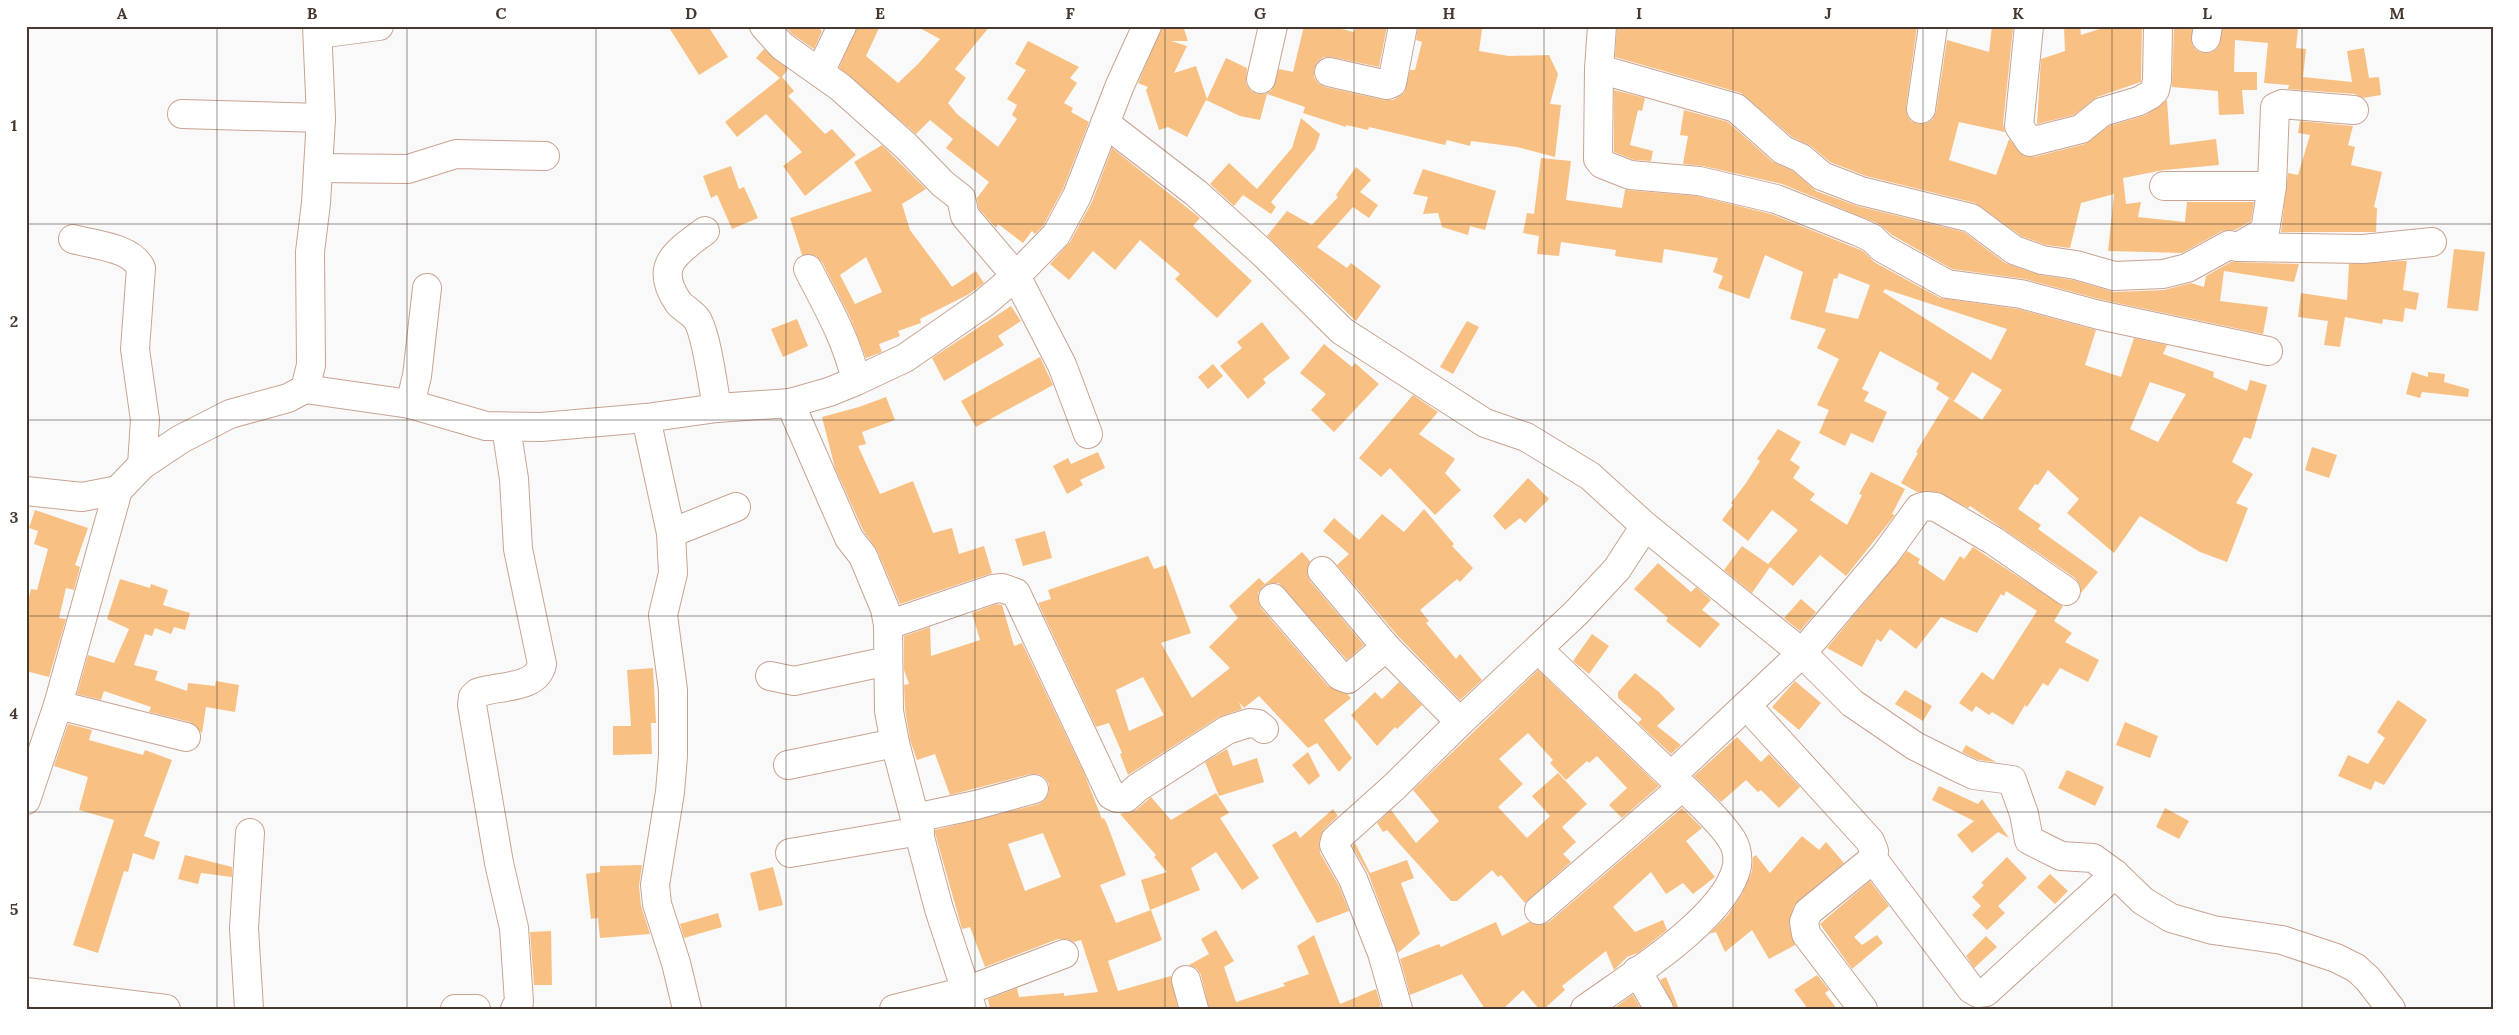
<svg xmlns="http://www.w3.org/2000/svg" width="2519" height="1035" viewBox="0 0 2519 1035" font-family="Lora,serif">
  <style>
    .building { fill: #f9c083; fill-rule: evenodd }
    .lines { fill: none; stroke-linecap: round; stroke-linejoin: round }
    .minor-casing { stroke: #c8a392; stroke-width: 30 }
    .minor { stroke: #fff; stroke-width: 28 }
    .grid { fill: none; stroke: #473831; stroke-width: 1; stroke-opacity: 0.55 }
    .neatline { fill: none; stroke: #473831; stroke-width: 2 }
    .grid-label { font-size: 16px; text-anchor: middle; font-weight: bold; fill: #473831 }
  </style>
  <rect width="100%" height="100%" fill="#f9f9f9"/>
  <!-- building -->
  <g class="building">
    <polygon points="668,26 708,26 728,57 699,75"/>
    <polygon points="790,26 816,26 822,31 814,49 792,34 788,29"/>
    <polygon points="857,26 880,26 866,56 898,83 918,64 940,39 916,26 990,26 955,69 966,78 948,103 957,114 998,147 1017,119 1012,115 1017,105 1007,99 1026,70 1015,64 1028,41 1079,67 1070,78 1077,83 1064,103 1073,108 1071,112 1089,122 1063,189 1043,226 1035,234 1032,231 1023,243 998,224 996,228 979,209 977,198 989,182 946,148 953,139 930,120 916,134 839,68"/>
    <polygon points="1162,26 1183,26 1188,41 1171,41 1187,46 1174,73 1196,66 1207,99 1226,58 1247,68 1246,83 1251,91 1258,94 1265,94 1272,90 1279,69 1293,72 1304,26 1329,26 1354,32 1356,26 1387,26 1379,67 1332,57 1324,57 1318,61 1314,69 1314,77 1318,83 1325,87 1384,100 1393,100 1404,93 1410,70 1415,70 1422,42 1416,40 1418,26 1464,26 1482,29 1479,51 1509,56 1549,55 1558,74 1550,104 1561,105 1555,157 1517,147 1471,141 1470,146 1447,140 1445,145 1369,127 1368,130 1346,125 1346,127 1303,113 1305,107 1267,94 1260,120 1240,116 1206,100 1187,137 1168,127 1159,130 1146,90 1148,87 1138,83"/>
    <polygon points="1617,26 1917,26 1906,107 1907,115 1911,121 1919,124 1927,123 1933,119 1936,112 1947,40 1989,52 1992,26 2013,28 2003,124 2005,132 1959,122 1949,160 1996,175 2009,139 2024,156 2034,157 2085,144 2109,126 2146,115 2167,100 2170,145 2216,139 2219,165 2164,170 2123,178 2126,204 2141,202 2138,217 2185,222 2187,202 2254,202 2251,221 2235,230 2222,231 2182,253 2108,251 2114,194 2081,203 2070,248 2046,245 2021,236 1975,203 1866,176 1830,162 1811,146 1792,137 1741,93 1615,57"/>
    <polygon points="2064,26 2080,26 2081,35 2109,26 2142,26 2141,82 2097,97 2074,115 2037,124 2041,59 2065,51"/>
    <polygon points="2174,26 2192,27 2192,44 2196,50 2204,53 2212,52 2218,48 2223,26 2298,29 2296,48 2306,49 2303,77 2352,82 2347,51 2364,48 2369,78 2379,77 2381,95 2363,98 2355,94 2288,89 2289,85 2264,83 2268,43 2235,40 2234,72 2257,72 2257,90 2242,90 2244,114 2219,115 2218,91 2172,87"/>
    <polygon points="764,49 788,69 782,77 794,91 788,96 825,134 832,129 856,155 805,196 783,166 802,152 766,114 737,137 725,122 780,78 756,58"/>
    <polygon points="1614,90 1645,98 1642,111 1638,110 1630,145 1653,151 1651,161 1634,160 1614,152"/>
    <polygon points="1684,110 1728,122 1773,162 1793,171 1816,191 1857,206 1964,232 2005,263 2040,275 2073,280 2114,292 2164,290 2191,283 2204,287 2206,276 2231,262 2299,264 2294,282 2224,271 2220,301 2268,307 2263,334 2103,300 2025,279 1952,269 1892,235 1879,224 1782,184 1703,166 1683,164 1688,136 1680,135"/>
    <polygon points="1301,118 1320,134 1315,149 1271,202 1276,207 1271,214 1243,195 1234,206 1210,184 1229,163 1257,189 1292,148"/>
    <polygon points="2300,121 2353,126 2348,145 2355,147 2351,165 2382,172 2374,207 2377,208 2376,232 2281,232 2288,173 2298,175 2310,135 2298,133"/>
    <path d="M882,145L926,189L902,204L910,230L948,281L952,287L976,271L984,283L969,294L920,319L921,323L898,331L900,336L879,344L882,352L866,358L850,317L822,262L816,256L802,255L790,218L872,191L854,162ZM866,257L882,292L855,304L840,275Z"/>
    <polygon points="1112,148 1200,218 1193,226 1252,281 1217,318 1175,279 1180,274 1140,240 1115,270 1093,251 1069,280 1050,264 1070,242 1092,202"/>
    <path d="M1541,158L1571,161L1566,200L1622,208L1625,190L1697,196L1771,214L1863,251L1874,262L1940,298L2018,309L2096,330L2085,365L2121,377L2134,338L2167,345L2163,354L2214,372L2213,377L2247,391L2250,380L2267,385L2251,439L2244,437L2232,462L2253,474L2236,503L2248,508L2227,562L2200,552L2140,516L2114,553L2067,513L2079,499L2048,470L2038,485L2035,484L2018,509L2041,525L2038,529L2098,572L2081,593L2080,585L2075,578L1970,506L1968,508L1938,492H1917L1901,483L1918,453L1916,452L1949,398L1982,420L2002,390L1972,372L1954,401L1936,389L1939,383L1880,351L1862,389L1869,392L1864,401L1887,412L1873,443L1851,433L1845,446L1819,433L1829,410L1817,405L1839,359L1817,348L1826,329L1790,319L1803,272L1765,255L1749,299L1718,288L1723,276L1713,272L1718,258L1664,249L1662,263L1615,256L1616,250L1561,242L1559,256L1537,254L1539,236L1523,233L1527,213L1534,214ZM1839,273L1870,285L1858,319L1825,312L1834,278L1837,279ZM1885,289L2007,329L1991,360L1883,292ZM2150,382L2186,394L2158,442L2130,429Z"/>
    <polygon points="731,166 739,189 744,187 758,218 732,229 717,195 711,198 703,176"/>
    <polygon points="1356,167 1371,180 1360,192 1378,205 1369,218 1353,207 1317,247 1347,268 1351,263 1381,286 1356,321 1267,236 1287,211 1312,225 1338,197 1336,195"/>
    <polygon points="1423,169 1496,191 1485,230 1470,226 1468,235 1442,227 1438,213 1423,214 1428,197 1413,194"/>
    <polygon points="2454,249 2485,252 2478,311 2447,308"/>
    <polygon points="2401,261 2407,261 2403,290 2419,293 2416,310 2405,308 2403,322 2383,319 2382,324 2345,317 2340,347 2324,345 2328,321 2298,317 2301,293 2347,300 2349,264"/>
    <polygon points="1011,306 1021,321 998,336 1004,345 944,381 932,358"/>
    <polygon points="797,319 808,346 783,357 771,329"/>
    <polygon points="1467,321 1479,327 1453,374 1440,367"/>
    <polygon points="1262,322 1290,358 1263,379 1266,383 1248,399 1220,366 1242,348 1237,342"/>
    <polygon points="1324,344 1352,367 1355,363 1379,384 1334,432 1311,410 1326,394 1300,373"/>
    <polygon points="1040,357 1053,385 976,427 961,401"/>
    <polygon points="1213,364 1223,376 1208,389 1198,377"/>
    <polygon points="2412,372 2428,377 2428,372 2445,374 2444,382 2469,389 2468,397 2422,392 2420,398 2406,394"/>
    <polygon points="1413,395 1438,412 1419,434 1455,459 1445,473 1461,490 1435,515 1390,468 1381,477 1359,458"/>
    <polygon points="886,397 895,420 862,432 866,444 858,446 880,494 913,481 933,533 952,528 959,554 984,546 992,573 900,604 877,550 863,530 835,468 822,417 859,407"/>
    <polygon points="1778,429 1801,442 1790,460 1800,467 1793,478 1815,494 1810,500 1847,525 1862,495 1859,494 1871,472 1905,489 1892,514 1895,515 1846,576 1820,555 1793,586 1770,567 1752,593 1724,570 1742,546 1768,564 1798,530 1772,510 1748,541 1722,520 1733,505 1731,503 1746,483 1760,461 1757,459"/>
    <polygon points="2312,447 2337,455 2329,478 2305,470"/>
    <polygon points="1098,452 1105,468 1080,480 1083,485 1067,494 1053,466 1068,458 1071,464"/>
    <polygon points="1528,478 1549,499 1525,523 1520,518 1505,530 1493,516"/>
    <polygon points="1424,509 1454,544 1452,546 1473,568 1460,582 1457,579 1420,610 1429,621 1426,623 1456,659 1460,654 1482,680 1460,700 1398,636 1337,565 1349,554 1323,531 1334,518 1359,540 1382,514 1404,532"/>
    <polygon points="35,510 88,528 75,565 80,567 74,590 66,588 59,618 66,619 49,677 26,671 26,610 31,589 37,590 48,549 34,544 38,531 29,528"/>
    <polygon points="1045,531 1052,558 1023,566 1015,539"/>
    <polygon points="1973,547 2063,606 2054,621 2072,633 2065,642 2099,660 2088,682 2060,668 2048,686 2043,683 2027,707 2025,705 2013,725 1992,712 1989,715 1976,706 1972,712 1959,703 1982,672 1993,680 2037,611 2006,591 2004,596 2001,594 1977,633 1941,617 1916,649 1890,629 1881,642 1877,639 1862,667 1827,648 1907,551 1920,559 1918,563 1944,581 1960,556 1964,559"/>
    <path d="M1302,552L1310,561L1307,573L1310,581L1364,645L1347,660L1279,583H1271L1263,586L1258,593V601L1261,608L1328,686L1347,694L1351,698L1324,720L1352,758L1339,772L1317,743L1308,748L1259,696L1244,708L1239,702L1242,709L1219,717L1128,775L1120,754L1122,753L1109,723L1096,727L1038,603L1051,599L1048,590L1148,556L1154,569L1166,565L1191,633L1161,643L1192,698L1230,668L1209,647L1238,618L1229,606L1259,578L1265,584ZM1143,677L1164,715L1129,731L1116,690Z"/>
    <polygon points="1658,563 1691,592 1696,587 1711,600 1702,610 1720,624 1700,648 1666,621 1668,618 1634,589"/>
    <polygon points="120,579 150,588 151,584 168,590 163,605 190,613 185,630 174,627 171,634 155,628 152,636 145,634 134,665 158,671 155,680 187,691 188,683 215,686 216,681 239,685 235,712 206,707 202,733 190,722 149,712 151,707 104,691 101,700 77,694 88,655 114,663 129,629 107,619"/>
    <polygon points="1801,599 1816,612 1800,631 1784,618"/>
    <path d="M996,604L1002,605L1014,646L1022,643L1084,773L1102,819L1104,818L1107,824L1126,875L1100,885L1116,923L1151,910L1162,940L1108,961L1118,991L1171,976L1178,1009H990L988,999L1017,988L1019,997L1064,993V996L1098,992L1081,940L1074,942L1067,939H1058L985,967L970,927L962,929L935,833V830L1039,804L1045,800L1049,792V784L1045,778L1038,774H1030L950,795L935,754L917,760L910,740L905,709L904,685L909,684L904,670V636L930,627L931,656L980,640L972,613ZM1043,833L1061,877L1025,891L1008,844Z"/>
    <polygon points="1592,634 1609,646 1589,674 1573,661"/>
    <polygon points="653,668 656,723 651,723 652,754 613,755 613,726 631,726 627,670"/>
    <polygon points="1538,670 1659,786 1622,818 1609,805 1627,788 1597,756 1589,763 1587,761 1566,780 1550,763 1553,760 1528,733 1499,759 1523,784 1498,807 1527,838 1550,816 1532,796 1558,773 1587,804 1562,827 1576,842 1563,854 1571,862 1525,903 1501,875 1498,877 1492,870 1457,901 1451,901 1387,830 1383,832 1377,823 1391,810 1416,843 1439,821 1413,790"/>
    <polygon points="1635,673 1659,692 1675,709 1657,726 1681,745 1671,754 1638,723 1642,719 1618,698 1618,692"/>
    <polygon points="1795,681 1821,703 1799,730 1772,707"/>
    <polygon points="1399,682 1422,705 1397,729 1395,727 1377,746 1351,715 1375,692 1382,699"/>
    <polygon points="1905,690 1932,706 1923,721 1895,704"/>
    <polygon points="2398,700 2427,720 2384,785 2375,781 2371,790 2338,776 2348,755 2368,764 2385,738 2377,732"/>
    <polygon points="2125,722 2158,736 2150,758 2116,745"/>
    <polygon points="68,724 92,730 89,740 143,755 145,750 172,760 144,836 160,842 154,860 133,853 128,872 124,871 98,953 73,945 114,820 79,810 88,777 54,766"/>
    <polygon points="1737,737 1761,762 1769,754 1800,787 1779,808 1761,790 1758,792 1746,780 1721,802 1694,776"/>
    <polygon points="1966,745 1996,762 1978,760 1962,752"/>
    <polygon points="1227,749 1233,766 1257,758 1264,782 1219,796 1205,762"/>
    <polygon points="1308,752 1320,776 1309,785 1292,765"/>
    <polygon points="2067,770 2104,787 2095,806 2058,788"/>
    <polygon points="1939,786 1978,804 1982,799 2009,838 1998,832 1972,853 1957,835 1974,821 1932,800"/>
    <polygon points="1216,793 1229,813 1220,818 1259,878 1242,890 1216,852 1191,868 1200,890 1150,910 1141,880 1167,872 1154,857 1156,855 1120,814 1136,810 1151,797 1171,820"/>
    <polygon points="1682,808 1702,828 1686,841 1715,877 1693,894 1683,883 1666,894 1651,872 1613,907 1635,932 1663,920 1667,930 1638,953 1627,957 1614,970 1606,951 1562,986 1565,990 1544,1009 1539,1009 1523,990 1503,1009 1485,1009 1462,974 1410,995 1400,959 1439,944 1441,947 1496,922 1502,936 1529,922 1541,925 1549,922"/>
    <polygon points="2165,808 2189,821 2179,839 2156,827"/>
    <polygon points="1333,809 1338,816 1324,829 1319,843 1320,853 1339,886 1349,911 1317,923 1272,845 1296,831 1300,838"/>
    <polygon points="1802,836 1819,850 1826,842 1844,863 1794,906 1789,924 1795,945 1769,959 1752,930 1725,952 1716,932 1709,934 1728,915 1742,894 1752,871 1753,857 1756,855 1770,873"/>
    <polygon points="1355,843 1370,873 1407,860 1414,878 1401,883 1420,934 1398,953 1368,873 1352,846"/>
    <polygon points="185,855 232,867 232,877 201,873 198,884 178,879"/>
    <polygon points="2007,857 2027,878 1998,906 2005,913 1987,930 1972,915 1981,906 1972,897 1984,885 1981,883"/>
    <polygon points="642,865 639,886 641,906 650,934 600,938 598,918 591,919 586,874 600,872 600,866"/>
    <polygon points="773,867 783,905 759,911 750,873"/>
    <polygon points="2050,874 2068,891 2055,904 2037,887"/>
    <polygon points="1870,881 1889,906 1854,937 1862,945 1877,935 1883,943 1852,969 1820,924"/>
    <polygon points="718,913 722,927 684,938 680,924"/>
    <polygon points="1216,930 1234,961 1224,967 1236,1002 1285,986 1283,983 1309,974 1297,946 1314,935 1340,1004 1376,989 1381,1006 1374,1009 1209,1009 1201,975 1197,969 1189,965 1209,954 1201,939"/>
    <polygon points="551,931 552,985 534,985 530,932"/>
    <polygon points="1986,936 1997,947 1974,968 1966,956"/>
    <polygon points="1817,975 1829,990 1825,993 1837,1009 1808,1009 1794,990"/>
    <polygon points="1666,977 1679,1009 1675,1009 1660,980"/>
    <polygon points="1633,995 1641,1009 1613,1009 1632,995"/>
  </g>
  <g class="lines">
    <defs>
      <g id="minor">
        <polyline points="764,26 782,46 840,87 905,145 943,184 961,198 965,216 1016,276 1062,365 1088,434"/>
        <polyline points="1602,26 1599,69 1598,159 1602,164 1630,175 1699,181 1776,199 1859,232 1872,238 1882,248 1947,284 2021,294 2099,315 2268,351"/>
        <polyline points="2029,26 2019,126 2030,142 2081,129 2102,112 2139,101 2150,95 2155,90 2157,81 2158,26"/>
        <polyline points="318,34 379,26"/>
        <polyline points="2206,38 2208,26"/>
        <polyline points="1599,69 1736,108 1783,150 1801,158 1822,176 1861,191 1971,218 2014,250 2042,260 2076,265 2114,276 2163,274 2187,268 2229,245 2238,247 2265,231 2272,186 2275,107 2282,104 2354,110"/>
        <polyline points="820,72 842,26"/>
        <polyline points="1329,72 1387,85 1392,83 1403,26"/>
        <polyline points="1261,79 1273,26"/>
        <polyline points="1921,109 1933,26"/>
        <polyline points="182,114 321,118"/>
        <polyline points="1105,123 1196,193 1264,254 1342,331 1485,423 1526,437 1590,476 1645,526 1802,653 1852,703 1915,746 1955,766 1974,775 2012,780 2024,814 2029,840 2061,856 2093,858 2115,874 2143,901 2171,918 2213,930 2282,940 2336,958 2356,968 2368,979 2391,1009"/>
        <polyline points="318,168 408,169 456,154 545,156"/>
        <polyline points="2164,186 2272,186"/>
        <path d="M705,231C677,252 653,265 678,302C683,309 693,312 698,321C707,338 713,386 717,408"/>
        <path d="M73,239C94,245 131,247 141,268L135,349L145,420L142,465"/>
        <polyline points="2238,247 2363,249 2432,242"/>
        <path d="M808,269C827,306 847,340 856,381"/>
        <polyline points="305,389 410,404 486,426 541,427 646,418 717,408 790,403 829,392 856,381 905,358 984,303 1016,276 1056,235 1077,196 1120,85 1147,26"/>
        <polyline points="790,403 849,538 863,556 885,609 888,625 889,711 895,743 939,909 972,1009"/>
        <polyline points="410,404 417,376 427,288"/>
        <polyline points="646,418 671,533 673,573 663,615 673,690 673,756 670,792 655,885 657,904 676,963 687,1009"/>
        <path d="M506,427L514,479L518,549L542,664C537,690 497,685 477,693L473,697L472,705L499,863L514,928L519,1002L515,1009"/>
        <polyline points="26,491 82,497 118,490"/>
        <polyline points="671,533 736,507"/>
        <polyline points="1322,571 1386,647 1460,722"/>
        <polyline points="1273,598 1340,676 1348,679 1386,647"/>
        <polyline points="888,625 993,589 1002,588 1016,593 1111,795 1117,798 1126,798 1137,788 1227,730 1249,723 1258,724 1264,729"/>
        <path d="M1538,649C1582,691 1626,733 1670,775C1688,792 1720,820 1732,840C1737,848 1738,857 1737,866C1727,917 1627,979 1585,1009"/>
        <polyline points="770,676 794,681 888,661"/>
        <polyline points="58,705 186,737"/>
        <polyline points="1747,706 1870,841 1874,851 1873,859 1808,912 1804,922 1806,934 1863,1009"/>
        <polyline points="788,765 895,743"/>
        <polyline points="1671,776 1802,653 1885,555 1919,508 1926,506 1936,507 1994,541 2066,591"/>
        <polyline points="26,800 58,705 118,490 142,465 181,439 230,414 288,398 305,389 311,365 310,252 316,203 321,118 317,26"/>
        <polyline points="915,818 976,805 1034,789"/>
        <polyline points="790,853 920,831"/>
        <polyline points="1873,859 1971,989 1978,993 1986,992 2115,874"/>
        <polyline points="1539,910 1682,787"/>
        <polyline points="1637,971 1659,1009"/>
        <polyline points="1186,980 1194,1009"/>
        <polyline points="26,992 166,1009"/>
        <polyline points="249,1009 244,928 250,833"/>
        <polyline points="455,1009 476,1009"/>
        <polyline points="894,1009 966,991 1064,954"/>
        <polyline points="1398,1009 1382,953 1353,879 1334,845 1335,840 1394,787 1460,722 1576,613 1617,569 1645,526"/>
      </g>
    </defs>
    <!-- minor casing -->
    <use href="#minor" class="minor-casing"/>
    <!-- minor -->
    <use href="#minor" class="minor"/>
  </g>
  <!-- grid -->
  <path class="grid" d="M217,26V1009M407,26V1009M596,26V1009M786,26V1009M975,26V1009M1165,26V1009M1354,26V1009M1544,26V1009M1733,26V1009M1923,26V1009M2112,26V1009M2302,26V1009M26,224H2493M26,420H2493M26,616H2493M26,812H2493"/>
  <!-- border -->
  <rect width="2519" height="1035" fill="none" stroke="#ffffff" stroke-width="55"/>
  <rect x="28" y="28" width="2464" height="980" class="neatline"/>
  <g class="grid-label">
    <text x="122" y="19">A</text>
    <text x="312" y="19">B</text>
    <text x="501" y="19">C</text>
    <text x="691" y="19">D</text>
    <text x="880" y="19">E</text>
    <text x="1070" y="19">F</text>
    <text x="1260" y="19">G</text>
    <text x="1449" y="19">H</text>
    <text x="1639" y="19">I</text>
    <text x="1828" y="19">J</text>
    <text x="2018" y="19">K</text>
    <text x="2207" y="19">L</text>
    <text x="2397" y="19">M</text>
    <text x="14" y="131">1</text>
    <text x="14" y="327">2</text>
    <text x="14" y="523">3</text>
    <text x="14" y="719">4</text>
    <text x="14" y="915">5</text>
  </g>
</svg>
